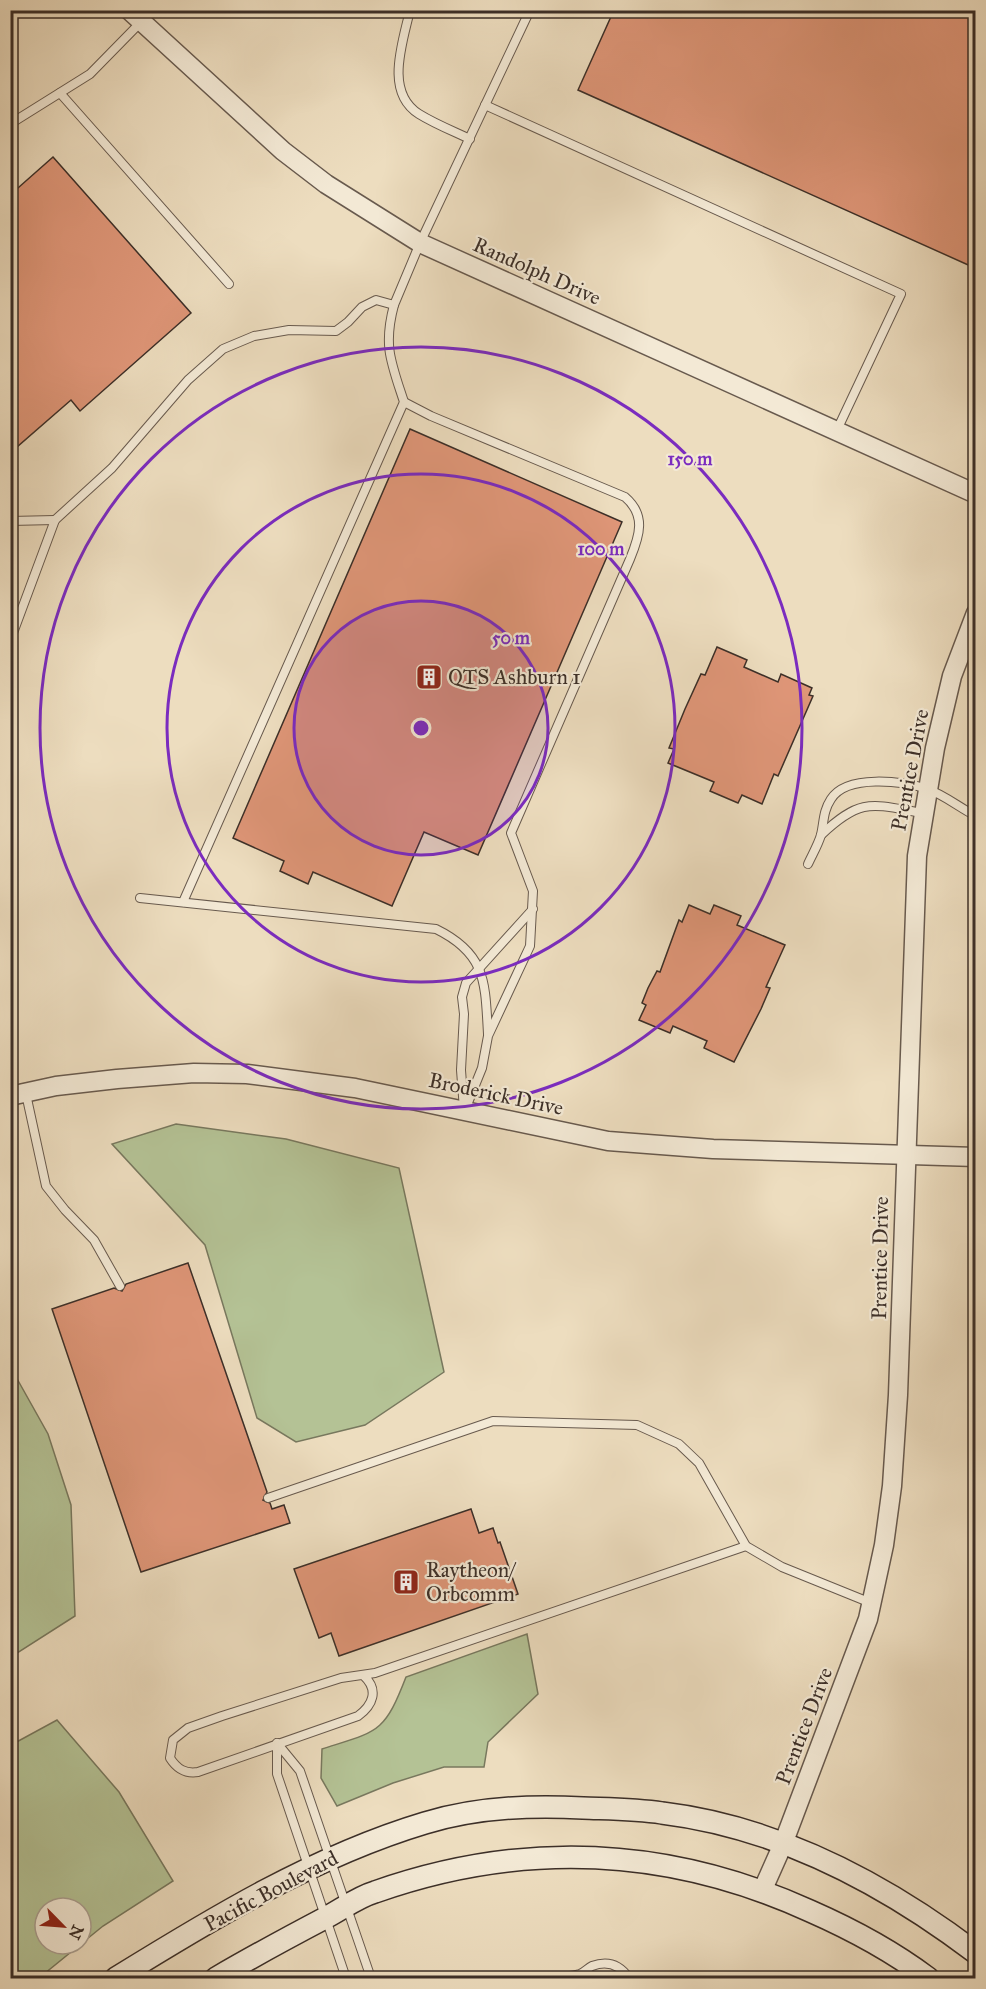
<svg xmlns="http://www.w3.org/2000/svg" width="986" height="1989" viewBox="0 0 986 1989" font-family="'IM FELL Great Primer',serif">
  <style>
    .green { fill: #b4c295; stroke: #78785e; stroke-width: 1.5; fill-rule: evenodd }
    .building { fill: #df9678; stroke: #3c2f28; stroke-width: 1.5 }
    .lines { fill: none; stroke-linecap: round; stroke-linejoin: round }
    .service-casing { stroke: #685a4e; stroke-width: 10 }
    .tertiary-casing { stroke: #685a4e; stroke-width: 21 }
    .secondary-casing { stroke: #3c2f28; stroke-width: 24 }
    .service { stroke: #f3e9d5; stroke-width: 8 }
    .tertiary { stroke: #f3e9d5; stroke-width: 18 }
    .secondary { stroke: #f3e9d5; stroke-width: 21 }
    .ring { fill: none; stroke: #7b2cbf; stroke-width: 3 }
    .labels { text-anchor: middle; stroke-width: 4.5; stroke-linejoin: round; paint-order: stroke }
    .street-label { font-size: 21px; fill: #3c2f28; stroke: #f3e9d5 }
    .poi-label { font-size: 21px; fill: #3c2f28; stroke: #f3e9d5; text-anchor: start }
    .centre { fill: #7b2cbf; stroke: #f3e9d5; stroke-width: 3 }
    .ring-label { font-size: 18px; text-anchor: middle; font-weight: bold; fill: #7b2cbf; stroke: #f3e9d5; stroke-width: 4.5; stroke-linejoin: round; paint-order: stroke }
  </style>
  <rect width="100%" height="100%" fill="#edddbf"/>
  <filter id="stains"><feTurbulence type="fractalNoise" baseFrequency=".00333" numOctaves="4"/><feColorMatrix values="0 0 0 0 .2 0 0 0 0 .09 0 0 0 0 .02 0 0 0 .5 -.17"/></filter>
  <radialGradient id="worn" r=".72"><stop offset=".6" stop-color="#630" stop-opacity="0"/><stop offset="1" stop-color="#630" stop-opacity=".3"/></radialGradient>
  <!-- green -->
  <g class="green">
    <polygon points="176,1124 286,1139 399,1168 444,1372 365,1425 296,1442 257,1418 205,1245 112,1144"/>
    <polygon points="11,1368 48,1434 71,1505 75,1616 11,1657"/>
    <path d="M527,1634L538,1694L488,1742L484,1767H444L393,1783L337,1806L321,1778L322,1749C378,1731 384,1734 406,1677Z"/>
    <path d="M57,1720L119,1792L173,1881L103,1926L39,1978H11V1745ZM45,1908H81V1944H45Z"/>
  </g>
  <!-- building -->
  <g class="building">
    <polygon points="614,10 975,10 975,268 578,90"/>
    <polygon points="53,157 191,313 80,411 71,400 10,453 10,195"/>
    <polygon points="410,429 622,522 478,855 424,832 392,906 313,872 308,884 280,871 284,861 233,838"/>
    <polygon points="717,647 747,660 744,667 778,682 781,674 812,688 809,695 813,696 778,776 774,774 762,804 742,795 738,803 710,791 714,782 668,763 674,749 669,748 685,709 701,674 705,675"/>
    <polygon points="689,905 710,914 714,905 741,916 737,925 785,945 766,987 770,988 761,1009 734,1062 704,1048 707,1041 673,1026 670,1033 639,1020 646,1005 642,1003 648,988 657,971 660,972 679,920 682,922"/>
    <polygon points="188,1263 267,1492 263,1500 270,1503 272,1509 284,1505 290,1523 141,1572 52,1309 114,1288 122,1291 126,1284"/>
    <polygon points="471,1509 479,1533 493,1528 498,1543 500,1542 518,1594 339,1656 331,1633 319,1638 294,1569"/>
  </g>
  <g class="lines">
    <defs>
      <g id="service">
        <path d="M410,10C403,42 384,92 419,114C435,124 453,131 470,139"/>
        <polyline points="60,93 229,284"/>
        <polyline points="485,105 901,294 837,430"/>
        <polyline points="10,124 90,74 141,22"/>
        <path d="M404,402L431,416L625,497C646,515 640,535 630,559L511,833L533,891L530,946L488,1036L482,1068L465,1110"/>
        <polyline points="10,521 55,520"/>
        <polyline points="10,641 55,520 112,468 188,380 223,349 254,336 289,330 336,331 348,322 362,307 376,300 394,305 420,243 530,10"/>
        <path d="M821,835C861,797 872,804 922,813"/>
        <path d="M808,864C812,855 818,845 821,835C824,822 823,811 831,799C847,774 902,781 927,789C943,794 960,808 976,816"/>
        <path d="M140,898L436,929C487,954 485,983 488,1034"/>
        <path d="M183,902L404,402C391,362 383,346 394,305"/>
        <polyline points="26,1094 46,1186 65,1210 94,1240 120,1286"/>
        <polyline points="464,1110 461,1070 464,1014 462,997 466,983 533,909"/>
        <polyline points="268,1498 493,1421 637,1425 679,1444 699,1463 746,1546 782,1567 871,1603"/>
        <path d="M364,1676C379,1690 373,1705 358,1716L198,1772C185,1774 177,1769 170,1758L173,1740L188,1728L222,1716L341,1678L375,1673L746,1546"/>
        <polyline points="277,1743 300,1771 371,1978"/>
        <polyline points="277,1743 277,1774 346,1978"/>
        <path d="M523,1978C541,1976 563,1979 580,1974C585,1972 588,1968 592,1966C608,1960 620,1965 629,1978"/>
      </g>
      <g id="tertiary">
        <polyline points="129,10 283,151 326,184 420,243 976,494"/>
        <polyline points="10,1096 56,1086 117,1079 194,1073 247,1074 355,1088 608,1141 713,1149 976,1157"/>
        <polyline points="763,1889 783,1844 868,1619 884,1545 892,1486 898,1395 917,856 935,748 952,676 976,613"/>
      </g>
      <g id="secondary">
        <path d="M116,1978C213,1918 315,1856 425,1823C474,1808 532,1805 583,1808C609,1809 636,1809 662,1813C777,1827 885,1884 976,1953"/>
        <path d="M216,1978C252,1957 289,1937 327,1917C342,1909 358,1897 375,1892C523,1840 667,1846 810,1911C851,1929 892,1951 928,1978"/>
      </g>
    </defs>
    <!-- service casing -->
    <use href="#service" class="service-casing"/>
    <!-- tertiary casing -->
    <use href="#tertiary" class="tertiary-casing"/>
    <!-- secondary casing -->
    <use href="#secondary" class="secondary-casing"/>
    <!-- service -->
    <use href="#service" class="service"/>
    <!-- tertiary -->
    <use href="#tertiary" class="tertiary"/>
    <!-- secondary -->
    <use href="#secondary" class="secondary"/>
  </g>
  <!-- distance rings -->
  <circle cx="421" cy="728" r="127" fill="#7b2cbf" fill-opacity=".12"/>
  <g class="ring">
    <circle cx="421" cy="728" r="127"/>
    <circle cx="421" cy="728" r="254"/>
    <circle cx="421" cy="728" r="381"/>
  </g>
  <!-- icons -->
  <defs>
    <symbol id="building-square" viewBox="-11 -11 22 22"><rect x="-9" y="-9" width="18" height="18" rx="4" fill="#8f2418" stroke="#f3e9d5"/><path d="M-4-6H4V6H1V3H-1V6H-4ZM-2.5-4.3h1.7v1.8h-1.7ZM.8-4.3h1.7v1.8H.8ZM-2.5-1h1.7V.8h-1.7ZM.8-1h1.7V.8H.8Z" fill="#fff"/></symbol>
  </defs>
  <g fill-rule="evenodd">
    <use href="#building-square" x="414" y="662" width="30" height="30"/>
    <use href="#building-square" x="391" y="1567" width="30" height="30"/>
  </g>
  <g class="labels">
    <!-- street labels -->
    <g class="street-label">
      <text transform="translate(537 271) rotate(24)" y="7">Randolph Drive</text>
      <text transform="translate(910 770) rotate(-79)" y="7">Prentice Drive</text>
      <text transform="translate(496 1094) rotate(12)" y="7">Broderick Drive</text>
      <text transform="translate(880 1258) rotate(-89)" y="7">Prentice Drive</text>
      <text transform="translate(804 1726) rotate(-69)" y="7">Prentice Drive</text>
      <text transform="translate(271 1891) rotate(-28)" y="7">Pacific Boulevard</text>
    </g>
    <!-- poi labels -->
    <g class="poi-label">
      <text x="448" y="684">QTS Ashburn 1</text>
      <text x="426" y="1577">Raytheon/<tspan x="426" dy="24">Orbcomm</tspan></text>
    </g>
  </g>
  <circle cx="421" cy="728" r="9" class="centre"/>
  <g class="ring-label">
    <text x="690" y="465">150 m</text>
    <text x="601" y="555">100 m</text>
    <text x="511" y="644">50 m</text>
  </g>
  <!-- margin -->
  <rect width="986" height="1989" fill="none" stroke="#edddbf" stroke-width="36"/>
  <rect x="12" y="12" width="962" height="1965" fill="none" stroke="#3c2f28" stroke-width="3"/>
  <rect x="18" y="18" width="950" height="1953" fill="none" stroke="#3c2f28" stroke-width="1.5"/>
  <!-- north arrow -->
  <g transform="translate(63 1926) rotate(115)"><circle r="28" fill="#f3e9d5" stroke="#aa9f90" stroke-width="1.5"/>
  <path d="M0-4.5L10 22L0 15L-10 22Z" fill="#8f2418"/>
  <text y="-9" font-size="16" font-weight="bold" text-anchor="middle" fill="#3c2f28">N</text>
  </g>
  <rect width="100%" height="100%" filter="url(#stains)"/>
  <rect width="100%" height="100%" fill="url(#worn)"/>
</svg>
